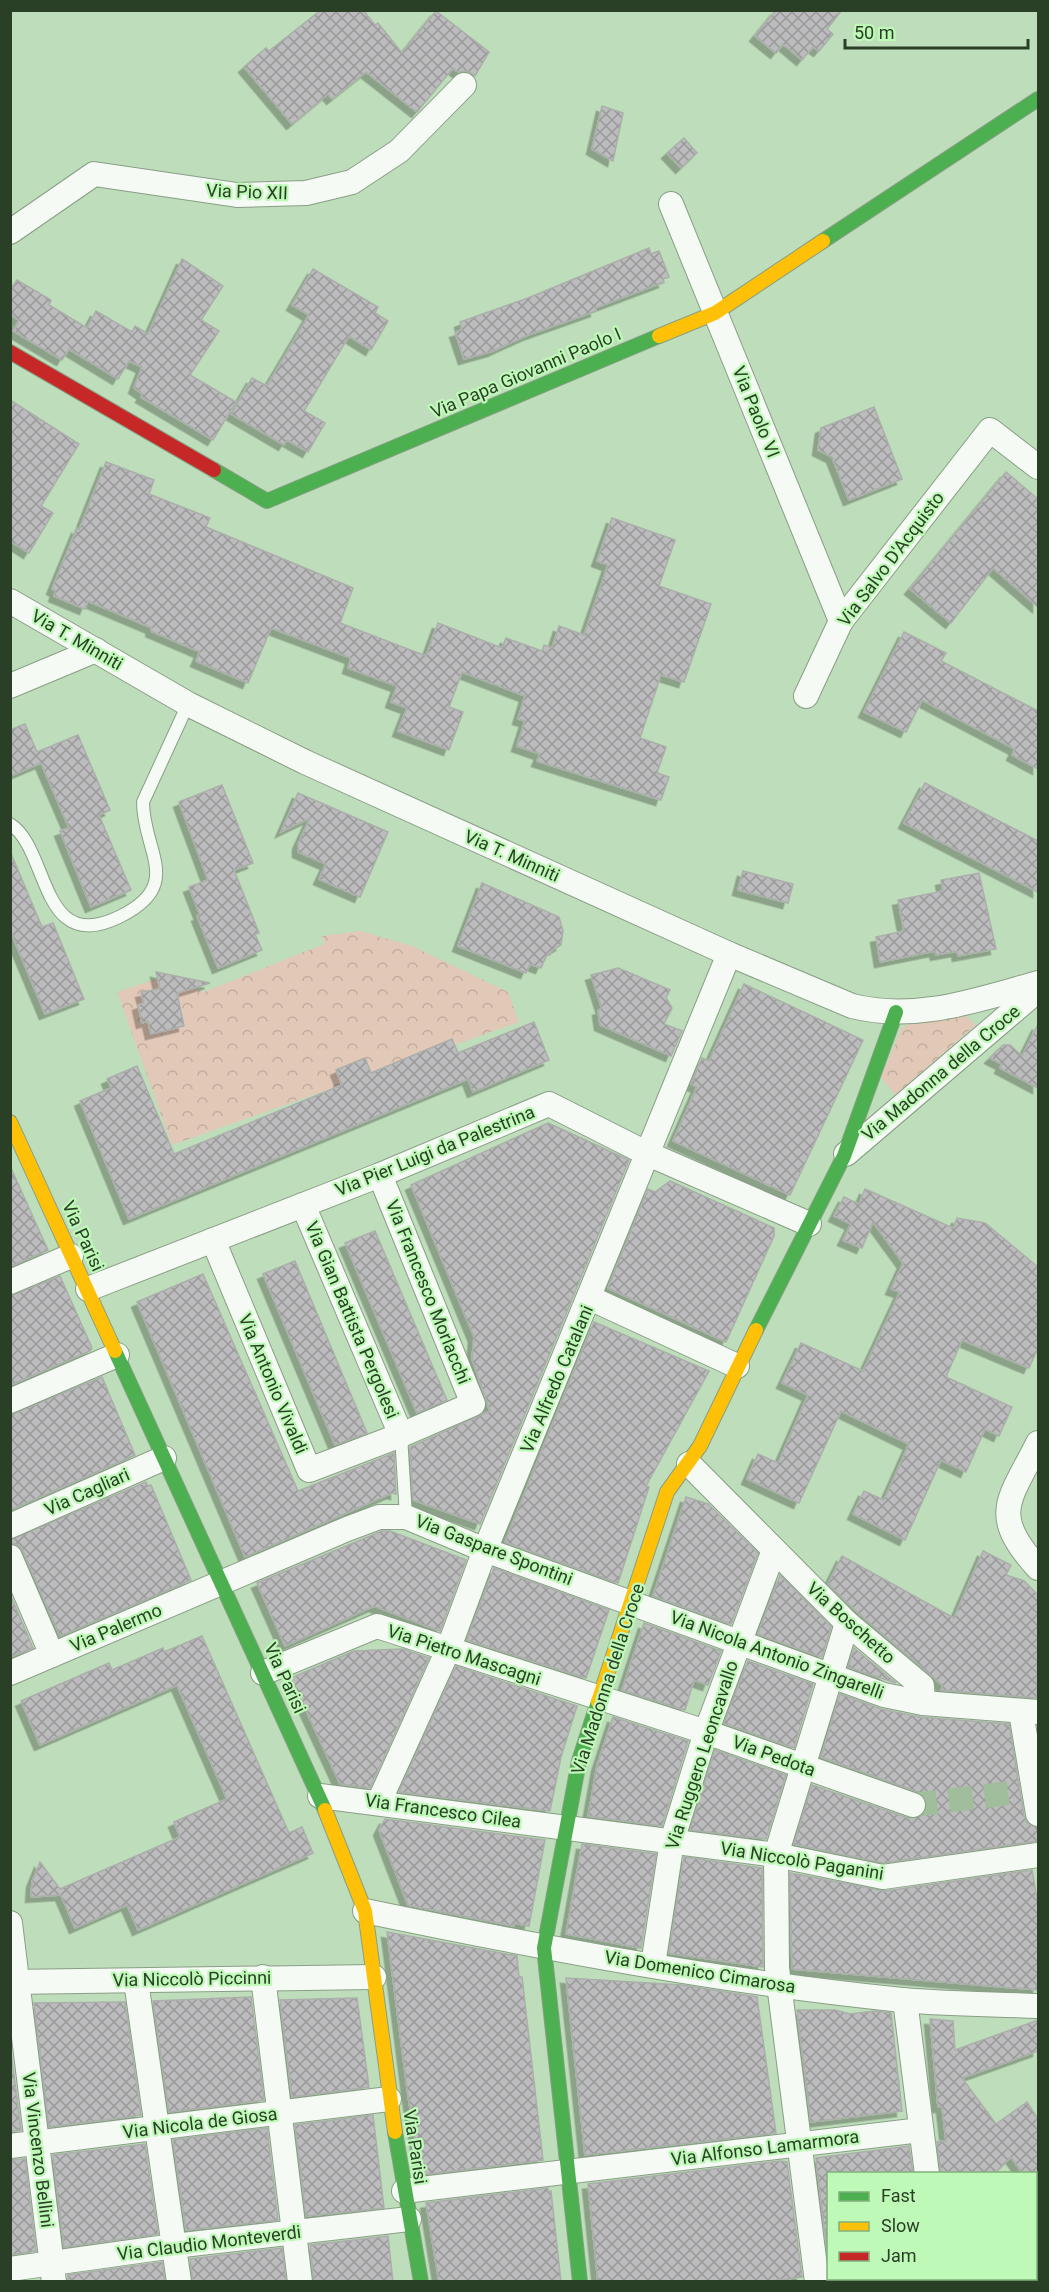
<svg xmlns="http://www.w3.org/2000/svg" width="1049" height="2292" viewBox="0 0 1049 2292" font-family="Roboto,sans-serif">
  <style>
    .park { fill: url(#park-crowns) }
    .building { fill: url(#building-cross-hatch); stroke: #abafab; stroke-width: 1.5; filter: url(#shadow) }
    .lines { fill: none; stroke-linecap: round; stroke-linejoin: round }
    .street-tunnel { stroke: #a0be9c; stroke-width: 24; stroke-dasharray: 24 12; stroke-linecap: butt }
    .lane-casing { stroke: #889f84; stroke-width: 14 }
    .street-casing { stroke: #889f84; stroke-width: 26 }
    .fast-casing { stroke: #889f84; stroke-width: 16 }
    .slow-casing { stroke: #889f84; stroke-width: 16 }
    .jam-casing { stroke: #889f84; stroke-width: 16 }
    .lane { stroke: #f5faf5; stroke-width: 12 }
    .street { stroke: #f5faf5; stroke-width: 24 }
    .fast { stroke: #4caf50; stroke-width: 14 }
    .slow { stroke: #ffc107; stroke-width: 14 }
    .jam { stroke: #c62828; stroke-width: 14 }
    .labels { text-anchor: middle; stroke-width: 4.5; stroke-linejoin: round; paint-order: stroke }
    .street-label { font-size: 18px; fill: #294026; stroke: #bff9b7 }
  </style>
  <defs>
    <pattern id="park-crowns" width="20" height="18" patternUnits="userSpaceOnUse" patternTransform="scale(1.5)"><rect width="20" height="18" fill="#e2c8b7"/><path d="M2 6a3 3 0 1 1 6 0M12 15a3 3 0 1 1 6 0" fill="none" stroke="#c2ad9d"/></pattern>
    <pattern id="building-cross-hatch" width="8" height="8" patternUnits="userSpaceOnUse" patternTransform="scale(1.5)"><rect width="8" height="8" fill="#bcbbbd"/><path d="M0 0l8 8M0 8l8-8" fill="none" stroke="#999"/></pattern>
    <filter id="shadow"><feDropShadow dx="-5.5" dy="5.5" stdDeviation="0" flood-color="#0004"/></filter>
  </defs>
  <rect width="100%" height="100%" fill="#beddba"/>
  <!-- park -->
  <g class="park">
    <polygon points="360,931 412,946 508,992 519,1022 172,1145 117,992 162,977 204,992 324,944 322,936"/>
    <polygon points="961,1012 976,1025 895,1095 881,1077 902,1028 917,1019"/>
  </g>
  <!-- building -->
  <g class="building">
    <polygon points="321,10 363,10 375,25 378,23 402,53 436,11 489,52 475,76 467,71 458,72 453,68 417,112 366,72 332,99 328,94 292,124 244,67 266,48 269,51"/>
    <polygon points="776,10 842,10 827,29 833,34 819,51 813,47 802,60 783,44 776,53 755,36"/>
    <polygon points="602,106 623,113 613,161 592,149"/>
    <polygon points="684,138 697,153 681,168 667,153"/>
    <polygon points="649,248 651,254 659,251 669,277 663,279 664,282 595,308 596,311 528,335 493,351 464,359 455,332 462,330 460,322 528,298"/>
    <polygon points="182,259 223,286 201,320 219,331 190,375 236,402 213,440 141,397 143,394 134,388 142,367 129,361 118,379 69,349 62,360 13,331 19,320 10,315 10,291 17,280 51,300 49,305 87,328 96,311 132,332 135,326 148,334"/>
    <polygon points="313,269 378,307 375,313 388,321 371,350 349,336 304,411 325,423 308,452 287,440 284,445 231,414 252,378 267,386 309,315 292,305"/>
    <polygon points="10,400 79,444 41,506 53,513 29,553 10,541"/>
    <polygon points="874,407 902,479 849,500 832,457 818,450 821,428"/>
    <polygon points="106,462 154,480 149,494 210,518 206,527 353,588 340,623 426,656 438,623 502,648 506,638 542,651 544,645 552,648 559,626 584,635 608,565 597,561 612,518 675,540 659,586 711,604 684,682 661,675 640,738 666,747 657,773 669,777 661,800 537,761 540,754 517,746 525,721 518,719 525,696 462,672 449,707 463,712 449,750 398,731 407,708 391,702 397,686 348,668 351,658 271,628 248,683 196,661 200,652 151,631 152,628 88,601 85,609 54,596 56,591 52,589 77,528 79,530"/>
    <polygon points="1006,472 1038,499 1038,607 993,568 951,623 910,589"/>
    <polygon points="904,632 946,653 941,661 1038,711 1038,769 1012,755 1015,749 922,700 906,732 864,712"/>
    <polygon points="25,724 37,752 78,735 110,810 99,815 131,890 91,907 60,831 69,828 41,763 10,776 10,730"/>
    <polygon points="925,783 1038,841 1038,892 904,823"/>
    <polygon points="222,785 253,863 234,870 259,933 255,934 262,950 218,968 197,916 200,915 189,887 208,880 179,802"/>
    <polygon points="298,793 388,832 360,897 319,879 326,864 298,852 298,844 310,818 281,832"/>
    <polygon points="10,851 42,927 53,923 84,999 45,1014 10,930"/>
    <polygon points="743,871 793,884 788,903 738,890"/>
    <polygon points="979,873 996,949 958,956 957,951 936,955 935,951 880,962 876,937 904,931 898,900 943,891 941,880"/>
    <polygon points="482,883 559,917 563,931 561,945 552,950 550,955 547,954 541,968 530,964 526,973 458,946"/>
    <polygon points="618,968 670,990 666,998 672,1008 664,1024 682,1031 671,1056 600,1025 598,1010 602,1009 591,975"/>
    <polygon points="156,972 210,983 177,993 184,1026 151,1034 148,1021 142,1023 138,1005 144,1003 141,992 160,989"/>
    <polygon points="744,984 863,1040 790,1195 673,1141 697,1087 691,1084 702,1058 709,1061"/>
    <polygon points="534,1022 549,1060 473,1092 468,1079 129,1219 80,1101 111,1088 107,1079 137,1066 174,1154 342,1085 336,1070 365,1058 371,1073 452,1039 458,1053"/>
    <polygon points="1038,1024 1038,1088 1000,1068 1002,1064 990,1058 1003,1045 1010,1045 1022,1056"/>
    <polygon points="548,1123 629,1160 480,1524 413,1500 410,1447 490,1411 472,1359 474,1337 411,1185"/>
    <polygon points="11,1168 48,1250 11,1266"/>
    <polygon points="670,1181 774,1228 774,1236 726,1342 608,1288 648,1189 655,1192"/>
    <polygon points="865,1189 953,1228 957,1218 985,1223 1038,1267 1038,1348 1029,1368 962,1340 946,1377 1012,1407 999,1436 985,1429 966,1472 941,1460 905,1540 853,1514 864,1491 884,1500 909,1444 841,1411 799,1503 747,1479 758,1454 778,1463 808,1395 782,1383 801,1343 863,1371 900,1292 891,1289 903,1263 873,1222 862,1248 843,1240 851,1224 834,1216 844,1197 859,1204"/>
    <polygon points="375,1231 447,1400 417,1413 345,1243"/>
    <polygon points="295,1261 367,1433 335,1445 263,1274"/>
    <polygon points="203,1274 298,1491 394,1453 396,1494 392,1493 245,1557 137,1302"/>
    <polygon points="60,1276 92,1348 90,1351 10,1385 10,1296"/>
    <polygon points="594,1322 709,1371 646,1486 649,1487 618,1583 505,1542"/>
    <polygon points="102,1377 135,1455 10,1510 10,1415"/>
    <polygon points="146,1482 148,1486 151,1485 191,1580 60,1636 23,1551 18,1545 10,1543 10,1540"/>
    <polygon points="686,1497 708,1504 758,1553 731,1624 653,1596"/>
    <polygon points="382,1531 390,1531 466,1560 440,1631 374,1606 285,1646 257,1583"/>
    <polygon points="983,1551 1011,1565 1006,1575 1024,1581 1038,1595 1037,1698 941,1690 943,1686 931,1675 857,1612 828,1584 842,1556 954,1618"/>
    <polygon points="494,1568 609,1610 586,1678 467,1640"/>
    <polygon points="780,1575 831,1627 822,1657 758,1634"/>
    <polygon points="10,1594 33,1648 10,1657"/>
    <polygon points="644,1623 721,1651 708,1685 694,1680 685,1710 622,1690"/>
    <polygon points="202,1636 289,1833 302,1827 313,1853 138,1930 127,1905 75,1928 61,1895 31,1897 32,1882 40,1862 60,1889 180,1837 174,1822 227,1799 177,1685 40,1745 21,1701 109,1663 112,1670 163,1648 164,1652"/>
    <polygon points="854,1648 896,1683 848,1667"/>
    <polygon points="403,1649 429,1658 370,1788 340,1784 291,1678 354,1651"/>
    <polygon points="748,1661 813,1684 794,1748 724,1723"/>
    <polygon points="456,1666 577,1706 561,1757 550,1811 399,1792"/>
    <polygon points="840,1694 881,1709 920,1717 1009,1724 1024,1816 1027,1823 1038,1828 1038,1841 883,1863 794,1844 812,1785 908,1818 922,1816 927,1809 924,1796 918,1792 821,1757"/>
    <polygon points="613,1717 688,1741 662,1826 588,1816 597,1766"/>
    <polygon points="715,1750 786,1775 766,1839 690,1830"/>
    <polygon points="385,1819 545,1840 529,1926 514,1923 514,1926 408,1905 379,1830"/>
    <polygon points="582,1844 656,1854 641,1948 566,1934"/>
    <polygon points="684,1857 762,1868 763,1967 669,1953"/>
    <polygon points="1032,1870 1038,1904 1038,1990 792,1969 790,1873 885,1891"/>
    <polygon points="387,1932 517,1956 519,1977 522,1977 543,2160 421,2175 408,2096"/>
    <polygon points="566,1978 682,1985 757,1997 776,2133 585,2155"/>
    <polygon points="251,1997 264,2100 169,2112 153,2001"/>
    <polygon points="357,1998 369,2087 292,2097 280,2000"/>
    <polygon points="125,2002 141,2115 49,2127 34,2003"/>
    <polygon points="797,2010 835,2010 850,2014 875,2011 891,2013 902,2111 811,2122"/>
    <polygon points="930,2019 953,2021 955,2050 1038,2020 1038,2051 962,2078 996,2124 1027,2102 1038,2119 1038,2174 1023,2174 1011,2157 994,2174 941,2174 937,2142 946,2141 942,2107 938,2107"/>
    <polygon points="10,2044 21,2130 10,2132"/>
    <polygon points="373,2115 384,2208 306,2216 295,2125"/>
    <polygon points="267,2128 278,2220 186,2230 173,2140"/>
    <polygon points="145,2144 158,2234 64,2247 53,2155"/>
    <polygon points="909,2146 913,2174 828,2174 828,2260 816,2158"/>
    <polygon points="25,2159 36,2251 10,2255 10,2160"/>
    <polygon points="780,2161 787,2162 802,2277 762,2282 598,2282 588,2184"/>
    <polygon points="548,2188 548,2192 551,2191 561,2282 439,2282 426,2203"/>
    <polygon points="388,2236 393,2282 314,2282 310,2245"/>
    <polygon points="282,2248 286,2282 193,2282 190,2259"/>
    <polygon points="162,2262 165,2282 68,2282 68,2275"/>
  </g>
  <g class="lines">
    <!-- street-tunnel -->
    <polyline class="street-tunnel" points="913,1805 1018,1792"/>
    <defs>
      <g id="lane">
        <path d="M10,824C50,849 39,956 119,917C185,885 143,852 143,802L188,704"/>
        <polyline points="401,1435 406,1517"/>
      </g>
      <g id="street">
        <polyline points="671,204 841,621"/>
        <polyline points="10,232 94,174 237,195 306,193 352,182 399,151 464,85"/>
        <path d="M10,601L188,704L305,762L729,954L852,1006C916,1022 977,1000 1038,983"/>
        <polyline points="10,686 96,650"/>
        <polyline points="806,696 841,621 990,430 1038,467"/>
        <polyline points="846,1154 1038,990"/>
        <polyline points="303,1205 401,1435"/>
        <polyline points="213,1240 309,1470 401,1435 473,1404 380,1175"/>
        <polyline points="10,1282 71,1256"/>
        <polyline points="88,1289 380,1175 549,1104 646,1153 809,1224"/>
        <polyline points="590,1298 737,1366"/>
        <polyline points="10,1401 117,1355"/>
        <path d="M1038,1443C1009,1501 989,1514 1038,1568"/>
        <polyline points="689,1464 847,1623 922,1686 923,1703"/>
        <polyline points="10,1526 164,1458"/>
        <polyline points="10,1557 52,1655"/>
        <polyline points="10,1673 347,1529 379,1517 406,1517 485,1550 884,1695 923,1703 1038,1712"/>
        <polyline points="263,1673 377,1626 706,1732 913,1805"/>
        <polyline points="1021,1712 1038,1814"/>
        <polyline points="320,1796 776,1855 883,1877 1038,1855"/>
        <polyline points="379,1802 448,1650 485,1550 729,954"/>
        <path d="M365,1911C543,1948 722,1982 902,2000C947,2004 993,2004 1038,2006"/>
        <polyline points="10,1923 54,2282"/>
        <polyline points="653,1965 672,1841 706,1732 774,1550"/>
        <polyline points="263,1977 300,2282"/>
        <polyline points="136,1981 179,2282"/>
        <polyline points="10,1982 374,1977"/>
        <polyline points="905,2000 927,2174"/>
        <polyline points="10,2146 389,2099"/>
        <polyline points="404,2191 921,2130"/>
        <polyline points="10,2269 174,2246 409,2219"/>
        <polyline points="957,2278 957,2282"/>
        <polyline points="817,2282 777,1968 776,1855 847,1623"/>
      </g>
      <g id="fast">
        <polyline points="823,241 1038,99"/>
        <polyline points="214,470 267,501 659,336"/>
        <polyline points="756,1330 844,1156 896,1012"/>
        <polyline points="115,1351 325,1810"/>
        <polyline points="395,2132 421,2282"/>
        <polyline points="580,2282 544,1948 579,1761 598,1702"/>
        <polyline points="915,2282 936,2278"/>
      </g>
      <g id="slow">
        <polyline points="659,336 715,313 823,241"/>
        <polyline points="10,1122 115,1351"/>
        <polyline points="598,1702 667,1492 700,1446 756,1330"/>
        <polyline points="325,1810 365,1911 395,2132"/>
        <polyline points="1036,2265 1038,2265"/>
      </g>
      <polyline id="jam" points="10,352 214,470"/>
    </defs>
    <!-- lane casing -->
    <use href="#lane" class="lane-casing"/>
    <!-- street casing -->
    <use href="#street" class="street-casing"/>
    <!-- fast casing -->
    <use href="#fast" class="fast-casing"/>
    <!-- slow casing -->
    <use href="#slow" class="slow-casing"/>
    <!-- jam casing -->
    <use href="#jam" class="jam-casing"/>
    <!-- lane -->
    <use href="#lane" class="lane"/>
    <!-- street -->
    <use href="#street" class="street"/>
    <!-- fast -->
    <use href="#fast" class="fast"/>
    <!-- slow -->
    <use href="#slow" class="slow"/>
    <!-- jam -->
    <use href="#jam" class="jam"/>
  </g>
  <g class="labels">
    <!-- street labels -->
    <g class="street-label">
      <text transform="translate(247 192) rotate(2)" y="6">Via Pio XII</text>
      <text transform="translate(526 373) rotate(-23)" y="6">Via Papa Giovanni Paolo I</text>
      <text transform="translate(756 412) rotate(68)" y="6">Via Paolo VI</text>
      <text transform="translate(891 559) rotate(-53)" y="6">Via Salvo D'Acquisto</text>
      <text transform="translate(77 640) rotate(30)" y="6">Via T. Minniti</text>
      <text transform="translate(512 856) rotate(24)" y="6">Via T. Minniti</text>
      <text transform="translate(941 1073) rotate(-40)" y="6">Via Madonna della Croce</text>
      <text transform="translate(435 1151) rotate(-22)" y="6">Via Pier Luigi da Palestrina</text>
      <text transform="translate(83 1236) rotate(65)" y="6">Via Parisi</text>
      <text transform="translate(428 1292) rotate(68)" y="6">Via Francesco Morlacchi</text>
      <text transform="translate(352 1320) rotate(67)" y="6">Via Gian Battista Pergolesi</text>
      <text transform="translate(557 1379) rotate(-67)" y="6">Via Alfredo Catalani</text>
      <text transform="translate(273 1384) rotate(67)" y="6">Via Antonio Vivaldi</text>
      <text transform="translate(87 1492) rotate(-24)" y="6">Via Cagliari</text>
      <text transform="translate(494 1550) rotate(21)" y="6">Via Gaspare Spontini</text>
      <text transform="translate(851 1623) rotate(42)" y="6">Via Boschetto</text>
      <text transform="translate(116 1628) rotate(-23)" y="6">Via Palermo</text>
      <text transform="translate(464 1655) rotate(18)" y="6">Via Pietro Mascagni</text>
      <text transform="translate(777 1655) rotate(20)" y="6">Via Nicola Antonio Zingarelli</text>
      <text transform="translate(285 1678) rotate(65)" y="6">Via Parisi</text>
      <text transform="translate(608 1679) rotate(-72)" y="6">Via Madonna della Croce</text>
      <text transform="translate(702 1755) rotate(-72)" y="6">Via Ruggero Leoncavallo</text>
      <text transform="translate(774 1756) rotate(20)" y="6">Via Pedota</text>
      <text transform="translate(443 1811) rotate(8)" y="6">Via Francesco Cilea</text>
      <text transform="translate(802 1861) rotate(9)" y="6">Via Niccolò Paganini</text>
      <text transform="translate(700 1972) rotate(9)" y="6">Via Domenico Cimarosa</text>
      <text transform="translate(192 1979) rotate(-1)" y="6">Via Niccolò Piccinni</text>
      <text transform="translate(200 2123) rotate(-7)" y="6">Via Nicola de Giosa</text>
      <text transform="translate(415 2147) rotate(81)" y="6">Via Parisi</text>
      <text transform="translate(765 2148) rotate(-7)" y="6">Via Alfonso Lamarmora</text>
      <text transform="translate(38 2150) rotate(83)" y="6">Via Vincenzo Bellini</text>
      <text transform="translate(209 2243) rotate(-7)" y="6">Via Claudio Monteverdi</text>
    </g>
  </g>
  <!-- border -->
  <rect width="1049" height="2292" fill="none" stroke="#294026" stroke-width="24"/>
  <!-- legend -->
  <rect x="827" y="2172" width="210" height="108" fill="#bff9b7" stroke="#83af7d" stroke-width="1.5"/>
  <rect x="839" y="2192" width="30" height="9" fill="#4caf50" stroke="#83af7d" stroke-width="1.5"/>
  <text x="881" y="2202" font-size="18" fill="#294026">Fast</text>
  <rect x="839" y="2222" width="30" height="9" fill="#ffc107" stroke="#83af7d" stroke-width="1.5"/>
  <text x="881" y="2232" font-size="18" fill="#294026">Slow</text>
  <rect x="839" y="2252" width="30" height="9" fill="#c62828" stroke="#83af7d" stroke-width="1.5"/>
  <text x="881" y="2262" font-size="18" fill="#294026">Jam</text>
  <!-- scale -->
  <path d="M845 39v9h183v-9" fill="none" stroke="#294026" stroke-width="3"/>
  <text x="854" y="39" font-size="18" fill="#294026" stroke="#bff9b7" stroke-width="4.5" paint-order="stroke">50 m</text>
</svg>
